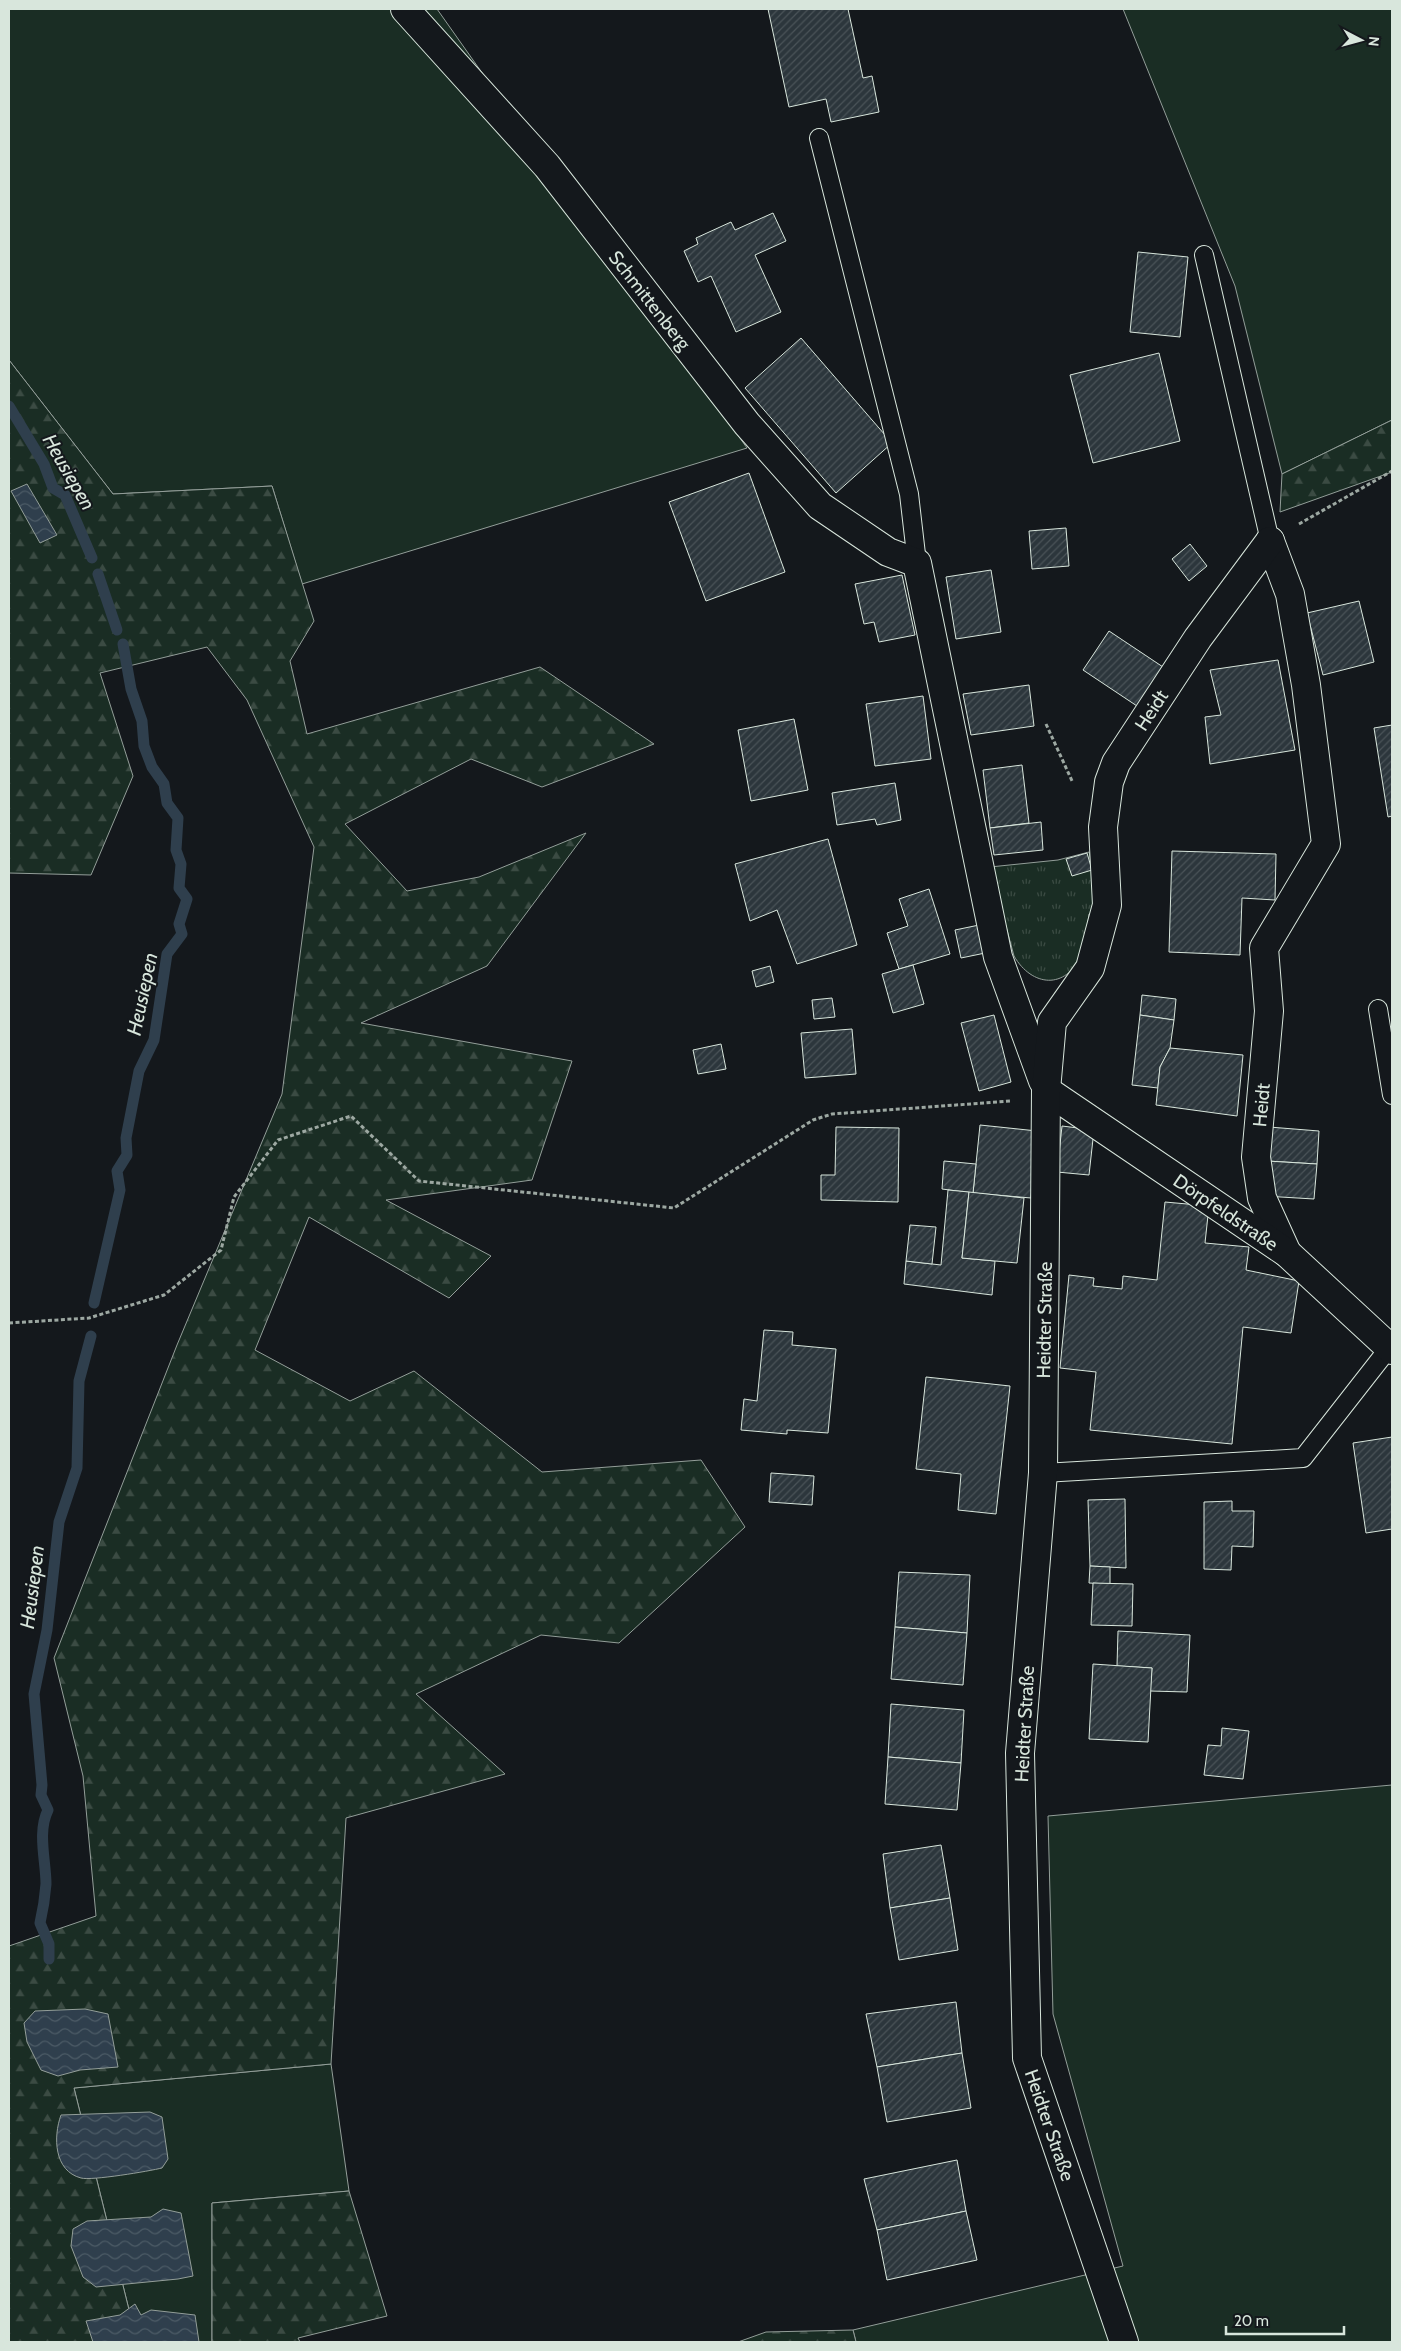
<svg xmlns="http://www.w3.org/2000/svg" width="1401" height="2351" viewBox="0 0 1401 2351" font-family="Cabin,sans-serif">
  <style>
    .grass { fill: #1a2d24; stroke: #939e99 }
    .forest { fill: url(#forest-firs); stroke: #939e99 }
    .park { fill: url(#park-tufts); stroke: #939e99 }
    .water { fill: url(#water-waves); stroke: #939e99 }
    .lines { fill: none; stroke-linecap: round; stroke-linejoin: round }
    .stream { stroke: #2f3f4d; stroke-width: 11 }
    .building { fill: url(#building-hatch); stroke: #d8e6dc }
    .service-casing { stroke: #d8e6dc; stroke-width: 20 }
    .minor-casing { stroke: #d8e6dc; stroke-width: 30 }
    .path { stroke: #9da8a2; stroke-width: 3; stroke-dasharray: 4 2.5; stroke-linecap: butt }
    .service { stroke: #14181c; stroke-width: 18 }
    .minor { stroke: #14181c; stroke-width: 28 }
    .labels { text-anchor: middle; stroke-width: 4; stroke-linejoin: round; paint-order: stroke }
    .street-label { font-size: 19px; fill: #d8e6dc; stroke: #14181c }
    .water-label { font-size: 20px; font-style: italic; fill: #d8e6dc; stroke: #14181c }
  </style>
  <defs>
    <pattern id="forest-firs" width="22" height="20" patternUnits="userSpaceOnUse" patternTransform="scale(1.25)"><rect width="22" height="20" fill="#1a2d24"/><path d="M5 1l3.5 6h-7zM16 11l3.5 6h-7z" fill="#3b4b43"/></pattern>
    <pattern id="park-tufts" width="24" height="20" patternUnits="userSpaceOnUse" patternTransform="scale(1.25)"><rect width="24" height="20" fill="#1a2d24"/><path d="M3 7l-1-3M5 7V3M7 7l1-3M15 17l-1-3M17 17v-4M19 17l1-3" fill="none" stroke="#3b4b43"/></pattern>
    <pattern id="water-waves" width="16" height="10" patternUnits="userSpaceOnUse" patternTransform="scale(1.25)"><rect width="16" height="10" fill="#2f3f4d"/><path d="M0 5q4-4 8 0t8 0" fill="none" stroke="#4c5b66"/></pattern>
    <pattern id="building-hatch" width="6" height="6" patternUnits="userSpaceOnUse" patternTransform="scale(1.25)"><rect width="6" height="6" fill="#2c363c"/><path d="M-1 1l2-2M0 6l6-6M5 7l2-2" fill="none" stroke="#4a5358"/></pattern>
  </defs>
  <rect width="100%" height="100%" fill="#14181c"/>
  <!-- grass -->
  <g class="grass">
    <polygon points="9,9 437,9 747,448 302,584 272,486 113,494 9,360"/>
    <polygon points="1123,9 1392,9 1392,420 1282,474 1235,286"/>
    <polygon points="1392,1785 1392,2342 856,2342 853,2330 1123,2266 1053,2014 1048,1816"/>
    <polygon points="331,2064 349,2191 212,2203 212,2342 137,2342 74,2088"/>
  </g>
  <!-- forest -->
  <g class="forest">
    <polygon points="9,360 113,494 272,486 314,621 290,661 307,734 540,667 654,744 542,787 471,759 345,824 407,891 479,877 586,833 487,966 361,1023 572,1061 532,1180 386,1200 491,1256 449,1298 309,1217 255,1350 350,1401 414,1371 542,1472 701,1460 745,1527 619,1643 541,1635 416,1694 505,1774 346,1818 331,2064 74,2088 137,2342 9,2342 9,1946 96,1916 83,1776 54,1658 177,1345 282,1094 314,847 247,700 207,647 100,673 133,776 91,875 9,873"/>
    <polygon points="1392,420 1392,472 1280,512 1282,474"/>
    <polygon points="349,2191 387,2316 298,2338 300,2342 212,2342 212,2203"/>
    <polygon points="853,2330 856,2342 738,2342 766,2332"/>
  </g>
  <!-- park -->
  <path class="park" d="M1089,852L1094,872L1096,914H1089C1087,927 1087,944 1081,955C1066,990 1032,987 1014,956L990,867L1058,860Z"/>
  <!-- water -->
  <g class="water">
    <polygon points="27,484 57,535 40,543 11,491"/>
    <polygon points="85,2009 108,2014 118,2067 80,2070 58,2076 41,2070 27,2042 24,2023 35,2011"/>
    <path d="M150,2112L162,2117L168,2159L162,2168C150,2171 91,2181 81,2178C54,2171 53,2137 61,2115Z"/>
    <polygon points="163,2209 181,2213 193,2276 178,2279 96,2287 83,2277 71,2246 73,2229 87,2221 151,2217"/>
    <polygon points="135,2304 141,2315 151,2310 195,2315 199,2342 93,2342 86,2321 120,2315"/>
  </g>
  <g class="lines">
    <!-- stream -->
    <g class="stream">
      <polyline points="9,406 44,464 53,488 65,495 92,558"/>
      <polyline points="98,574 117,630"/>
      <polyline points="94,1303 120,1190 117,1171 127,1155 126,1138 139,1071 154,1040 167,954 182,934 179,924 187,899 179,888 181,864 176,850 178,818 167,803 164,784 152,767 144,746 142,721 131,689 123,644"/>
      <path d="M49,1959V1944L40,1923C43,1910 45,1897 46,1884C46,1861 37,1832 48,1810L41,1795L42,1785L34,1694L47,1630L59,1522L77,1468L79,1381L91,1336"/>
    </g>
  </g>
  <!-- building -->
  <g class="building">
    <polygon points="768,9 848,9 863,78 872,76 879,112 831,122 826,99 789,107"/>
    <polygon points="773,213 786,241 755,255 781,312 736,332 711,276 698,282 684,251 698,244 696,238 731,222 735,230"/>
    <polygon points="1138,252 1188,257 1180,337 1130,332"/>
    <polygon points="801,338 892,443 836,493 745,388"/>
    <polygon points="1159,353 1180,441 1093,463 1070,375"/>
    <polygon points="749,473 785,572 706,601 669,502"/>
    <polygon points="1066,528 1069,566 1032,569 1029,531"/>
    <polygon points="1190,544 1207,566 1189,581 1172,559"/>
    <polygon points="991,570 1001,632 956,639 946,577"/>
    <polygon points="902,575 915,635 879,642 874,622 864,624 855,584"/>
    <polygon points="1359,601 1374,662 1323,675 1307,613"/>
    <polygon points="1109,631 1163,667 1137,706 1083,670"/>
    <polygon points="1278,660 1295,750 1210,764 1205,717 1221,715 1210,670"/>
    <polygon points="1029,685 1034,726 971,735 963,694"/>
    <polygon points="923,696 931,759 875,766 866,704"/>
    <polygon points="794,719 808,790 751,801 738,730"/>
    <polygon points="1392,725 1392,816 1388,817 1374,728"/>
    <polygon points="1022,765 1029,823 990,828 983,770"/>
    <polygon points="895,783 901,820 877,825 875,819 837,825 832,793"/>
    <polygon points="1041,822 1043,850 994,855 990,828"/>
    <polygon points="828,839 857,945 797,964 777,910 750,921 735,864"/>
    <polygon points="1172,851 1276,854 1275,900 1242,898 1240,955 1169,952"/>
    <polygon points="1087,853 1092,870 1072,876 1066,859"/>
    <polygon points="929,889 950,954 899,969 887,933 908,926 899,899"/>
    <polygon points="984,924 990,952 961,958 955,930"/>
    <polygon points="913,965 924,1004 893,1013 882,974"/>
    <polygon points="770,966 774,982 756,987 752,971"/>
    <polygon points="1142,995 1176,999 1174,1020 1140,1015"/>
    <polygon points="832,998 835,1017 814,1019 812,1000"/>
    <polygon points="994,1015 1011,1082 979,1091 961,1023"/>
    <polygon points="1140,1015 1174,1020 1170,1048 1160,1067 1158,1088 1132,1085"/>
    <polygon points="852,1029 856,1074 805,1078 801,1033"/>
    <polygon points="721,1044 726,1069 698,1074 693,1050"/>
    <polygon points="1170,1048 1243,1055 1237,1116 1156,1105 1160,1067"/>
    <polygon points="980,1125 1037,1131 1031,1198 973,1193"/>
    <polygon points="1062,1126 1094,1130 1089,1175 1057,1172"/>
    <polygon points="836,1127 899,1128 898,1202 821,1200 821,1175 835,1175"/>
    <polygon points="1269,1127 1319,1131 1317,1164 1267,1161"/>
    <polygon points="944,1161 976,1164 973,1193 942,1189"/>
    <polygon points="1267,1161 1317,1164 1314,1199 1264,1196"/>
    <polygon points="948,1190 969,1192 962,1258 995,1261 992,1295 904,1284 906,1261 941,1265"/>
    <polygon points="969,1192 1024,1198 1017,1263 962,1258"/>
    <polygon points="1165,1202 1209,1206 1205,1243 1249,1247 1246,1270 1299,1281 1291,1333 1243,1327 1232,1444 1090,1430 1096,1372 1060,1368 1069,1275 1094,1278 1093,1286 1122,1289 1123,1276 1157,1280"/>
    <polygon points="910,1225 936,1227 932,1264 906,1261"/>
    <polygon points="764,1330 793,1332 792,1345 836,1349 828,1433 787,1430 787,1434 741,1430 744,1399 757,1401"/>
    <polygon points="926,1377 1010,1386 996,1514 958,1510 961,1474 916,1469"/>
    <polygon points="1392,1437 1392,1529 1366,1533 1353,1443"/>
    <polygon points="771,1473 814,1476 812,1505 769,1502"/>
    <polygon points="1125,1499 1126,1568 1090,1566 1088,1500"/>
    <polygon points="1232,1501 1232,1511 1254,1511 1253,1547 1232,1546 1231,1570 1204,1569 1204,1502"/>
    <polygon points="1090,1566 1110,1567 1110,1584 1089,1583"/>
    <polygon points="899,1572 970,1575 967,1633 895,1627"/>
    <polygon points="1093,1583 1133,1584 1132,1626 1091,1625"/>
    <polygon points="895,1627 967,1633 963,1685 891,1679"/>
    <polygon points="1118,1631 1190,1635 1187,1692 1150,1691 1152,1668 1117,1666"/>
    <polygon points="1093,1664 1152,1668 1148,1742 1089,1739"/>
    <polygon points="891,1704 964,1710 961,1763 888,1757"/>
    <polygon points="1222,1728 1249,1731 1243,1779 1204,1775 1208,1745 1221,1746"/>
    <polygon points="888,1757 961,1763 957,1810 885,1804"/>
    <polygon points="941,1845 950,1898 890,1908 883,1854"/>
    <polygon points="950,1898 958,1950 899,1960 890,1908"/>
    <polygon points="956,2002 962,2053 877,2067 866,2014"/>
    <polygon points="962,2053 971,2108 887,2122 877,2067"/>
    <polygon points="957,2160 966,2211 877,2230 864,2179"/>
    <polygon points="966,2211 977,2260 887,2280 877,2230"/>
  </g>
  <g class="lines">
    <defs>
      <g id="service">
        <polyline points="819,138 909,494 917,563"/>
        <polyline points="1204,255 1270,541"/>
        <polyline points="1378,1009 1392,1095"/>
        <polyline points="1043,1473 1303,1458 1389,1348"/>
      </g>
      <g id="minor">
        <polyline points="405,9 547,166 747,424 820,506 888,552 917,563 998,957 1043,1081"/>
        <polyline points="1270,541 1290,594 1306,685 1326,844 1264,948 1269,1011 1256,1157 1262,1198 1287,1253"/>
        <polyline points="1046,1090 1287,1253 1392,1350"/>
        <polyline points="1124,2342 1027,2058 1020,1753 1043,1473 1046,1090 1052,1022 1090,968 1107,905 1103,827 1109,782 1116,763 1198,638 1270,541"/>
      </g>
    </defs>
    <!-- service casing -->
    <use href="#service" class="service-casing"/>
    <!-- minor casing -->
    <use href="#minor" class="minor-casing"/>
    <!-- path -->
    <g class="path">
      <polyline points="1299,524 1392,471"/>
      <polyline points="1046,724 1073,783"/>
      <polyline points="9,1323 89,1318 164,1295 221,1250 234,1197 278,1140 351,1116 419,1181 674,1208 813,1120 832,1114 1011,1101"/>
    </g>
    <!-- service -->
    <use href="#service" class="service"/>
    <!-- minor -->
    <use href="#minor" class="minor"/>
  </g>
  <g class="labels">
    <!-- street labels -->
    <g class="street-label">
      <text transform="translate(650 300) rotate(52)" y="7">Schmittenberg</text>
      <text transform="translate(1151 710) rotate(-57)" y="7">Heidt</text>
      <text transform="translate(1261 1105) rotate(-85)" y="7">Heidt</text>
      <text transform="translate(1226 1212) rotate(34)" y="7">Dörpfeldstraße</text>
      <text transform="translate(1044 1320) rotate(-89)" y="7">Heidter Straße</text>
      <text transform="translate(1024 1724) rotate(-87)" y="7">Heidter Straße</text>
      <text transform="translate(1050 2125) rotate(71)" y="7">Heidter Straße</text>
    </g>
    <!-- water labels -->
    <g class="water-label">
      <text transform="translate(69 472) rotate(60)" y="7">Heusiepen</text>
      <text transform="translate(142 994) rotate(-78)" y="7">Heusiepen</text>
      <text transform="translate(32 1587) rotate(-83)" y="7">Heusiepen</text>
    </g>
  </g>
  <!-- border -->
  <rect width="1401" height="2351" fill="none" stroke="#d8e6dc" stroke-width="20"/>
  <!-- north arrow -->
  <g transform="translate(1361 40) rotate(96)" stroke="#14181c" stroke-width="4" paint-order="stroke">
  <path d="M0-4L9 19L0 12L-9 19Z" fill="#d8e6dc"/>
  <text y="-8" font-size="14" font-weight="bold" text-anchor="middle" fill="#d8e6dc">N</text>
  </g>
  <!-- scale -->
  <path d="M1226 2326v8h118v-8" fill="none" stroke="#d8e6dc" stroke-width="2.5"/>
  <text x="1234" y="2326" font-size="15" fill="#d8e6dc" stroke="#14181c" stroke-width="4" paint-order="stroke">20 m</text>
</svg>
